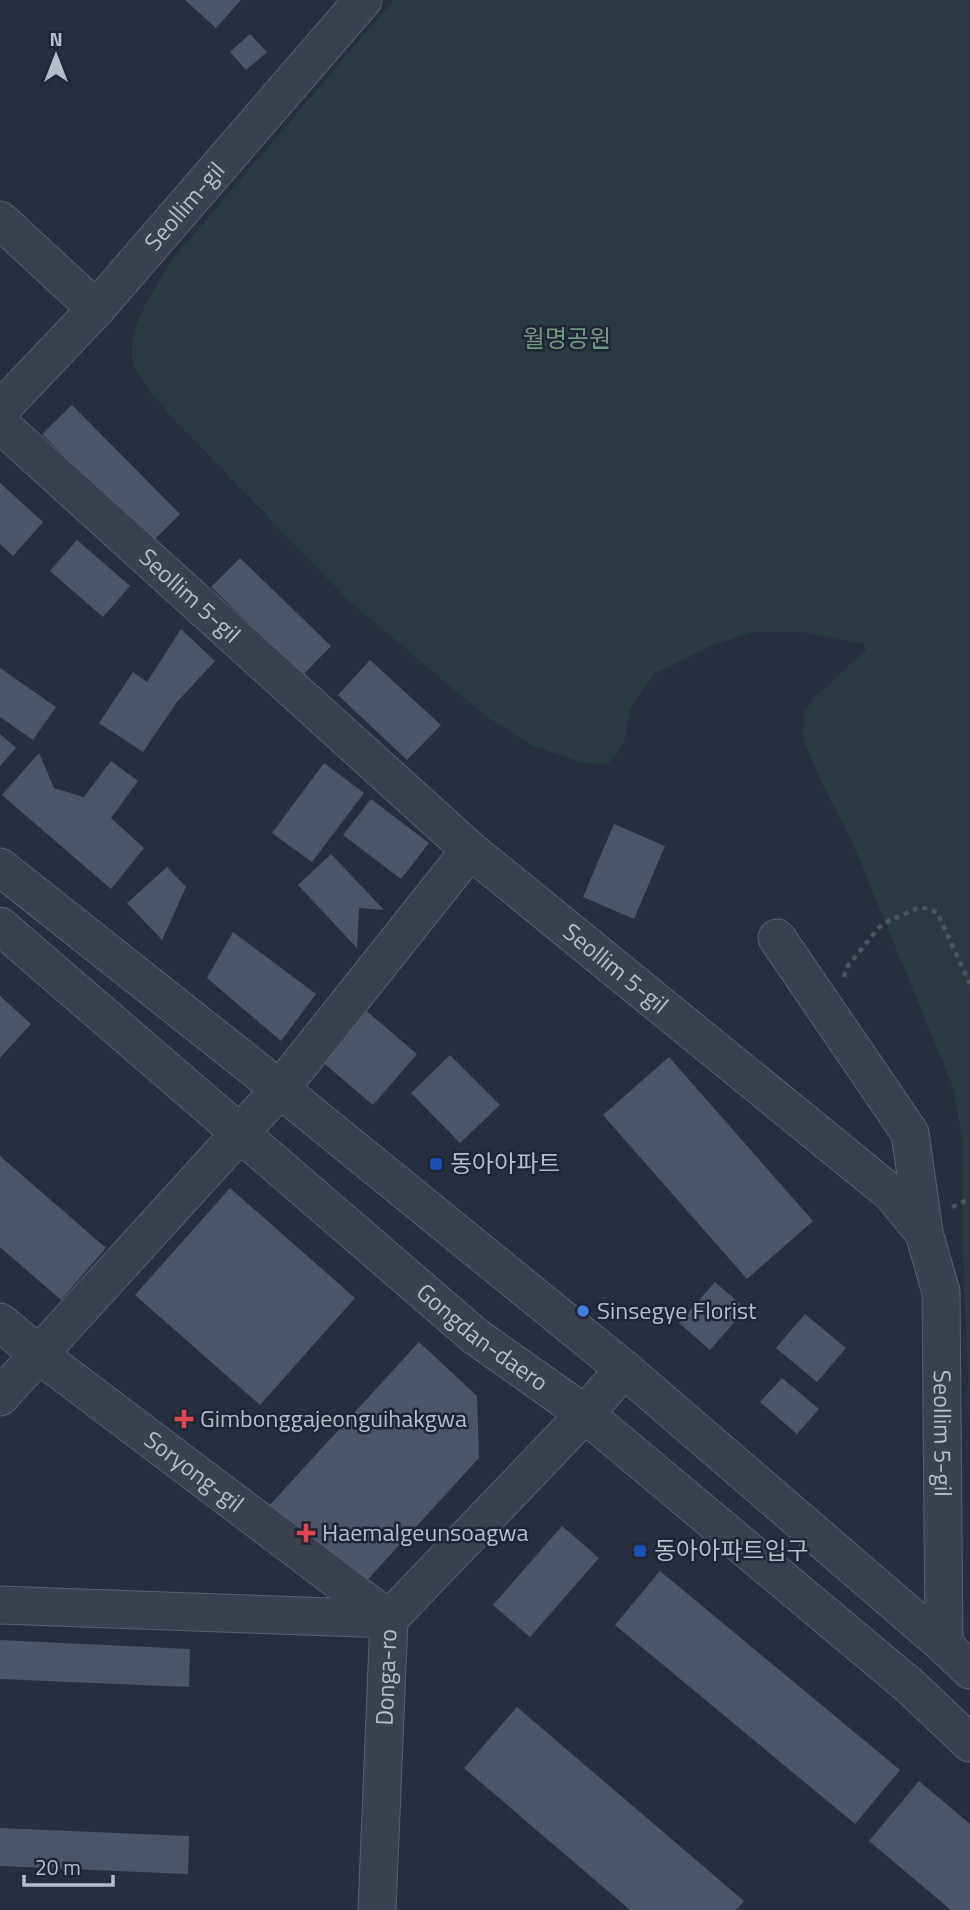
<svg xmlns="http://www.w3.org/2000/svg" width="970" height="1910" viewBox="0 0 970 1910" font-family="'Titillium Web','Noto Sans KR',sans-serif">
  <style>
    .green { fill: #293b40 }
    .building { fill: #4d5568 }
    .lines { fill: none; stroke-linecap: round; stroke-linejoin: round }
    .minor-casing { stroke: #595f6d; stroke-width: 39 }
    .path { stroke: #47585d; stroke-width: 4.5; stroke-dasharray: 5 5; stroke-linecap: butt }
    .minor { stroke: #3b414f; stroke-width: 37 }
    .transit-dot { fill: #1a4fb4; stroke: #202635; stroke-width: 2.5 }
    .shop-dot { fill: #3f7fe0; stroke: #202635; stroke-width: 2.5 }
    .health-dot { fill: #e0444e; stroke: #202635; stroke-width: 2.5 }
    .labels { text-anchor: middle; stroke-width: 5; stroke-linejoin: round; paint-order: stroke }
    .street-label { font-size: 24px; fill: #b7bcca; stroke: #202635 }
    .park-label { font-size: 24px; fill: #709a7e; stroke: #202635 }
    .poi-label { font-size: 24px; fill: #b7bcca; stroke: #202635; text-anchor: start }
  </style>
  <rect width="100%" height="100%" fill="#272f3f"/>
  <!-- green -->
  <path class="green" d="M394,0H970V1427L962,1224L963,1142L953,1087L852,841L822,783L803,739L804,713L815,697L866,650L864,643L801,632H753L708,647L654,674L630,708L624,743L608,764L583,763L533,746L487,717L349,601L171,416C158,400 138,381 133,361C125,331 157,285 172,260Z"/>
  <!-- building -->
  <g class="building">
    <polygon points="185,0 241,0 216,28"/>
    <polygon points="250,34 267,52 246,70 230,52"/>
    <polygon points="72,405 180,514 151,543 42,434"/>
    <polygon points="0,483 43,522 13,556 0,544"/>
    <polygon points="77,540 130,586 103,617 50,571"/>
    <polygon points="240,558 331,646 303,675 211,587"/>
    <polygon points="181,629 215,661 177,702 143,752 99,723 133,672 147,682"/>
    <polygon points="370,660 441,725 407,760 338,695"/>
    <polygon points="0,668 56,707 33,740 0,717"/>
    <polygon points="0,734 16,748 0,766"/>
    <polygon points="39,753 54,788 84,797 111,761 138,781 111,818 144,848 111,889 2,795"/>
    <polygon points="324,763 364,793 312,862 272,833"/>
    <polygon points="371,799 429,843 401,879 343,835"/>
    <polygon points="614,824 665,846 634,919 583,897"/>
    <polygon points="331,854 384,910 359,908 357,948 298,885"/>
    <polygon points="167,867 186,887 162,940 127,903"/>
    <polygon points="233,932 316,994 281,1041 207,978"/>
    <polygon points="0,996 31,1024 0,1058"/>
    <polygon points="364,1009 417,1054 373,1105 320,1060"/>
    <polygon points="450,1055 500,1105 460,1143 411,1093"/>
    <polygon points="669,1057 813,1221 747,1279 603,1115"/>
    <polygon points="0,1156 106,1248 61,1300 0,1247"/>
    <polygon points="230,1188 355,1298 260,1405 135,1295"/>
    <polygon points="715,1282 746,1309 710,1350 679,1323"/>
    <polygon points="805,1314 846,1348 817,1382 776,1348"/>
    <polygon points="419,1342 477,1396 479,1458 359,1589 268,1507"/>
    <polygon points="782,1378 819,1409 797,1434 760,1402"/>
    <polygon points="562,1526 599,1558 530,1637 493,1605"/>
    <polygon points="660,1571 900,1770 855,1824 615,1625"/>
    <polygon points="0,1640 190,1649 189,1687 0,1679"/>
    <polygon points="517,1707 744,1901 736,1910 630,1910 464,1768"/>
    <polygon points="919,1781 970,1824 970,1910 951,1910 869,1841"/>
    <polygon points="0,1828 189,1836 188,1874 0,1866"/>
  </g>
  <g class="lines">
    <defs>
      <g id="minor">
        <polyline points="0,220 96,309"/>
        <path id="s1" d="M0,410L96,309L363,0"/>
        <path id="s2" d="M0,424L470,850L892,1194L924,1233L941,1292L944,1645"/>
        <polyline points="0,867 280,1089 624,1369 944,1645 970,1670"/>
        <path id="s3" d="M0,926L475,1336L585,1414L910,1686L970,1743"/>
        <polyline points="777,938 910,1133 924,1232"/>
        <path id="s4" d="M0,1322L38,1354L389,1619"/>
        <polyline points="0,1397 280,1089 470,850"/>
        <polyline points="0,1605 389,1619"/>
        <path id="s5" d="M377,1910L389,1619L585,1414L624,1369"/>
      </g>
    </defs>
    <!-- minor casing -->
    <use href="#minor" class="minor-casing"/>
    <!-- path -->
    <g class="path">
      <polyline points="844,977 846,968 882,924 920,907 937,912 970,984"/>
      <polyline points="952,1207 970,1199"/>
    </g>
    <!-- minor -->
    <use href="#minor" class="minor"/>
  </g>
  <!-- markers -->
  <g class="transit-dot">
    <rect x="429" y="1157" width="14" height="14" rx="3.5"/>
    <rect x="633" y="1544" width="14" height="14" rx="3.5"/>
  </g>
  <circle class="shop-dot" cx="583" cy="1311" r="7"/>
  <g class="health-dot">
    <path d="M180.5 1408.5h7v7h7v7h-7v7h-7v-7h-7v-7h7z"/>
    <path d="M302.5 1522.5h7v7h7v7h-7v7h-7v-7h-7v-7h7z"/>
  </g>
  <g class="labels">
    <!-- street labels -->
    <g class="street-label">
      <text dy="8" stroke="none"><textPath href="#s1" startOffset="275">Seollim-gil</textPath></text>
      <text dy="8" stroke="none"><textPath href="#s2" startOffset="256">Seollim 5-gil</textPath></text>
      <text dy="8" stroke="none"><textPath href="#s2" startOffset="822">Seollim 5-gil</textPath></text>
      <text dy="8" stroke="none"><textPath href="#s3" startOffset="634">Gongdan-daero</textPath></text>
      <text dy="8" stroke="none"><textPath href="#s2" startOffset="1432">Seollim 5-gil</textPath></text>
      <text dy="8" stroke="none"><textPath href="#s4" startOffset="245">Soryong-gil</textPath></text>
      <text dy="8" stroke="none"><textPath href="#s5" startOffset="233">Donga-ro</textPath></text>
    </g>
    <!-- park labels -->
    <g class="park-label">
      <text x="567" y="347">월명공원</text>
    </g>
    <!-- poi labels -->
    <g class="poi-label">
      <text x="450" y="1172">동아아파트</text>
      <text x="597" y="1319">Sinsegye Florist</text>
      <text x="200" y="1427">Gimbonggajeonguihakgwa</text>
      <text x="322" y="1541">Haemalgeunsoagwa</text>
      <text x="654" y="1559">동아아파트입구</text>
    </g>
  </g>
  <!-- north arrow -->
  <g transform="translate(56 56)" stroke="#202635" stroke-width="5" paint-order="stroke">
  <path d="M0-5L12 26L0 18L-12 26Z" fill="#b7bcca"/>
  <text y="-10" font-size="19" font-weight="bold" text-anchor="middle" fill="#b7bcca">N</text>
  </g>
  <!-- scale -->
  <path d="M24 1875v10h89v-10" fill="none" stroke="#b7bcca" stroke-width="3.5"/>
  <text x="35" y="1875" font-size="21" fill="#b7bcca" stroke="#202635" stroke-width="5" paint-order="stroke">20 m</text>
</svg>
